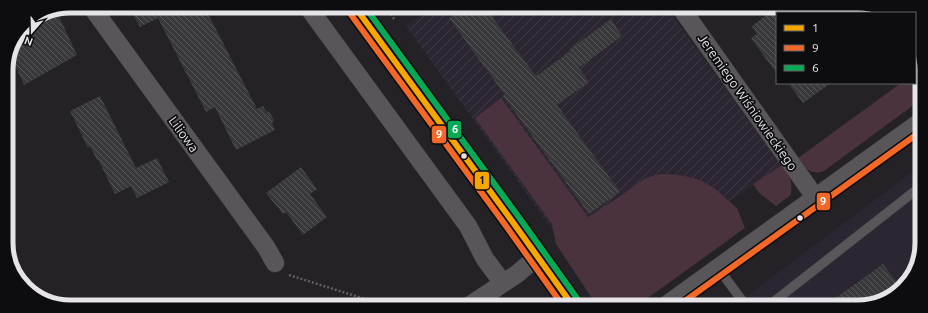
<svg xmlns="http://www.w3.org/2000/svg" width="928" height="313" viewBox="0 0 928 313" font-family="Ubuntu,sans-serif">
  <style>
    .built { fill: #2b2631 }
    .industrial { fill: url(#industrial-furrows) }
    .green { fill: #4b323f }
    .building { fill: url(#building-back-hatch) }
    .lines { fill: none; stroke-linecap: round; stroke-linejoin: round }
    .lane-casing { stroke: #3f3e41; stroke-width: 10 }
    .street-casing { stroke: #3f3e41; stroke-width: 19 }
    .secondary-casing { stroke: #3f3e41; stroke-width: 23 }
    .path { stroke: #605e62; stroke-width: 2.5; stroke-dasharray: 2 2; stroke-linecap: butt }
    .lane { stroke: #59565a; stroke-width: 9 }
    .street { stroke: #59565a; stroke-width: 18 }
    .secondary { stroke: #5c585d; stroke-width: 22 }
    .bus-1-casing { stroke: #0d0c0e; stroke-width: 9 }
    .bus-2-casing { stroke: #0d0c0e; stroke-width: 9 }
    .bus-3-casing { stroke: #0d0c0e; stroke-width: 9 }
    .bus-1 { stroke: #f7a600; stroke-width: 6 }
    .bus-2 { stroke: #f36827; stroke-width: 6 }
    .bus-3 { stroke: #06aa56; stroke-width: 6 }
    .bus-dot { fill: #e6e4e8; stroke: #0d0c0e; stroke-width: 1.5 }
    .labels { text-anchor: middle; stroke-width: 3.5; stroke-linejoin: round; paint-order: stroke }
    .street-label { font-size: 13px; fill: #e6e4e8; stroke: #0d0c0e }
    .rim { fill: none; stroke: #e6e4e8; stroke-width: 5 }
    .line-badge { stroke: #0d0c0e; stroke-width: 1.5 }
    .badge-label { font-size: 11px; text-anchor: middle; font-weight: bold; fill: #fff }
    .pale-badge-label { font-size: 11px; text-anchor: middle; font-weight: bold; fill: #111 }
  </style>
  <defs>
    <pattern id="industrial-furrows" width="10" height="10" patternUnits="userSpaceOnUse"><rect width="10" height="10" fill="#2b2631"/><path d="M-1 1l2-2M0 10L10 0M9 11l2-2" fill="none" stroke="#403b45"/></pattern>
    <pattern id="building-back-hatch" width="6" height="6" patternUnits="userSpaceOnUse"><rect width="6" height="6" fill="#39383b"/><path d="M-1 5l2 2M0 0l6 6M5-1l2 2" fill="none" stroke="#565557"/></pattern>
  </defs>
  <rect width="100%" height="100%" fill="#242227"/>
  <!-- built -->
  <g class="built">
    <polygon points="920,166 920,259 897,294 862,307 732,307"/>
    <polygon points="513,296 521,306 500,306"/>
  </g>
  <!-- industrial -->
  <polygon class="industrial" points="425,7 667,8 782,165 597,291 405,25 428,12"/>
  <!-- green -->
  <g class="green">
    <path d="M915,74L921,82V97L919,101L824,171C811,176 805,168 798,158L901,83H915Z"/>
    <polygon points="501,98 588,217 622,195 644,179 655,175 664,174 678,175 690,177 702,181 714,188 737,208 745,228 638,305 635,306 599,306 595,303 556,244 552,224 475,118"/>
    <path d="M782,165C791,177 792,180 791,195L776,206L759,193L753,184Z"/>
  </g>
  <!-- building -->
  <g class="building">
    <polygon points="128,6 204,6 257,109 263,106 266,111 270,113 274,120 272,124 275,130 236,150 215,107 206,112 158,18 140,27"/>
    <polygon points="464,7 485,7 534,74 534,73 536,76 571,51 570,49 611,19 622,36 579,68 589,82 557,105 620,192 589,214 503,96 505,95 449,18"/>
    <polygon points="776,8 777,8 777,74 751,38 757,34 752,26"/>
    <polygon points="57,12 77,55 24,85 11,56 25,25"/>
    <polygon points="788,83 831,83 803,103"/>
    <polygon points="100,96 136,168 157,158 169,182 137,198 131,186 115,194 98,159 97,160 90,146 88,148 70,111"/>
    <polygon points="301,167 317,189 310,194 327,217 303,235 286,212 283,214 266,193"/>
    <polygon points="883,264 899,285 876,301 862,307 823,307"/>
  </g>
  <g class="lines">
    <defs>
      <g id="lane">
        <polyline points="718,268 747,307"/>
        <polyline points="767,307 920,187"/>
      </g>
      <g id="street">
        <polyline points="91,6 266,247 275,263"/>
        <polyline points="308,7 468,226 485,259 503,283"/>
        <polyline points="681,8 815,197"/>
        <polyline points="915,59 921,67"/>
        <polyline points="469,306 517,274 537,257"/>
        <polyline points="665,306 920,122"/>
      </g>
      <polyline id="secondary" points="355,7 512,221 573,306"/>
    </defs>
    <!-- lane casing -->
    <use href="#lane" class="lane-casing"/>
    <!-- street casing -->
    <use href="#street" class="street-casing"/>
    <!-- secondary casing -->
    <use href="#secondary" class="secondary-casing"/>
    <!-- path -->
    <g class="path">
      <polyline points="387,7 394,19"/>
      <polyline points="289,275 387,306"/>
    </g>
    <!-- lane -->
    <use href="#lane" class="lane"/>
    <!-- street -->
    <use href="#street" class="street"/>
    <!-- secondary -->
    <use href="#secondary" class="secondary"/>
    <defs>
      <polyline id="bus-1" points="355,7 512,221 573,306"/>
      <g id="bus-2">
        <polyline points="349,12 506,226 563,306"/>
        <polyline points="678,306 920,132"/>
      </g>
      <polyline id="bus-3" points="365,7 518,216 579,301"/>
    </defs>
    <!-- bus-1 casing -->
    <use href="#bus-1" class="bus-1-casing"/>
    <!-- bus-2 casing -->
    <use href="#bus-2" class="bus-2-casing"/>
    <!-- bus-3 casing -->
    <use href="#bus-3" class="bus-3-casing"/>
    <!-- bus-1 -->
    <use href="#bus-1" class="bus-1"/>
    <!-- bus-2 -->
    <use href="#bus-2" class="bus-2"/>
    <!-- bus-3 -->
    <use href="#bus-3" class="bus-3"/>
  </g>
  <!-- markers -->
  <g class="bus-dot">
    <circle cx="464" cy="156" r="3.5"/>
    <circle cx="800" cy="218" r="3.5"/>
  </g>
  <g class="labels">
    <!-- street labels -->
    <g class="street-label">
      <text transform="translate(748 102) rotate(55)" y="5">Jeremiego Wiśniowieckiego</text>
      <text transform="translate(184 134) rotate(54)" y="5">Liliowa</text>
    </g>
  </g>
  <!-- crop -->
  <path d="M0 0H928V313H0ZM70 13H858A57 57 0 0 1 915 70V243A57 57 0 0 1 858 300H70A57 57 0 0 1 13 243V70A57 57 0 0 1 70 13Z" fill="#0d0c0e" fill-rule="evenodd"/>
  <path class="rim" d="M70 13H858A57 57 0 0 1 915 70V243A57 57 0 0 1 858 300H70A57 57 0 0 1 13 243V70A57 57 0 0 1 70 13Z"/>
  <g class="line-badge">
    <rect x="447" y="120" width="15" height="19" rx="4" fill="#06aa56"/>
    <rect x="431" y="125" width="16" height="19" rx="4" fill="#f36827"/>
    <rect x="474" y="171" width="16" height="19" rx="4" fill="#f7a600"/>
    <rect x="816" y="192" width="15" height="19" rx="4" fill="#f36827"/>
  </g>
  <g class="badge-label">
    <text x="455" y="133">6</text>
    <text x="439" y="138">9</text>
    <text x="823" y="205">9</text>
  </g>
  <g class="pale-badge-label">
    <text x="482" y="184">1</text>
  </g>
  <!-- legend -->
  <rect x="776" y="12" width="140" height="72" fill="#0d0c0e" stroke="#646265"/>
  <rect x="784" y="25" width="20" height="6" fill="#f7a600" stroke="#646265"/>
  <text x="812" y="32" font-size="12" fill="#e6e4e8">1</text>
  <rect x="784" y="45" width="20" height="6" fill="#f36827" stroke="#646265"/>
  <text x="812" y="52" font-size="12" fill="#e6e4e8">9</text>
  <rect x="784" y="65" width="20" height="6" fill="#06aa56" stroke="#646265"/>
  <text x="812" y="72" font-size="12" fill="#e6e4e8">6</text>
  <!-- north arrow -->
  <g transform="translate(32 32) rotate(200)" stroke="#0d0c0e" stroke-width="3" paint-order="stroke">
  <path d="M0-3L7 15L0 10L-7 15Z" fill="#e6e4e8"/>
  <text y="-6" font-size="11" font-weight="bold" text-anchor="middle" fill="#e6e4e8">N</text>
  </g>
</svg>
